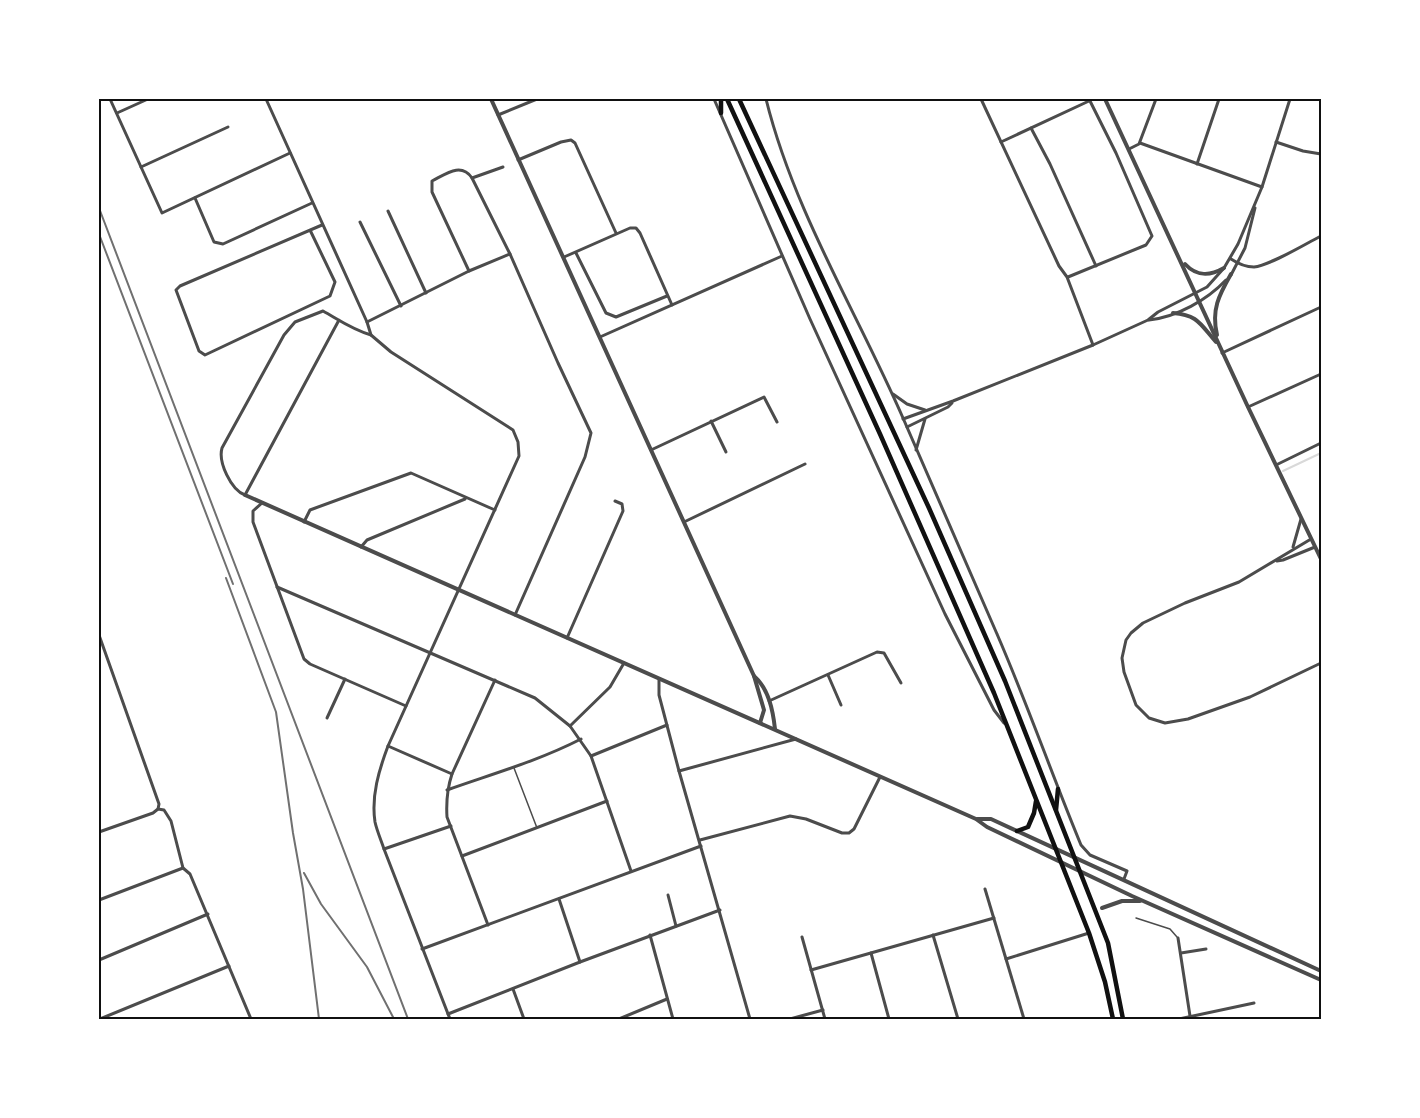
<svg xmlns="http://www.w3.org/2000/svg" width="1420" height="1118" viewBox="0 0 1420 1118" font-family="'IBM Plex Serif',serif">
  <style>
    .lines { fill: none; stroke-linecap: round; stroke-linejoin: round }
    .stream { stroke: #d9d9d9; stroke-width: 2 }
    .service { stroke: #4c4c4c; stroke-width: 1.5 }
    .minor { stroke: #4c4c4c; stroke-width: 3 }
    .tertiary { stroke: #4c4c4c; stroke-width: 4 }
    .secondary { stroke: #111; stroke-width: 4.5 }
    .rail { stroke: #707070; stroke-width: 2 }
    .neatline { fill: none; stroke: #111; stroke-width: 2 }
  </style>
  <rect width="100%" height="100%" fill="#fff"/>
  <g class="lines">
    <!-- stream -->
    <polyline class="stream" points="1283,471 1321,453"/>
    <!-- service -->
    <g class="service">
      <polyline points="514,768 537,828"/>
      <polyline points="1136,918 1170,929 1177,937"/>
    </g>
    <!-- minor -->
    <g class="minor">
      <polyline points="110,99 162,213 290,153"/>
      <path d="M266,99L367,322L371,335L391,352L513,430L518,442L519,456L388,746C379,770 371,796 375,822C377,831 381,840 384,849L450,1019"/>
      <polyline points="714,99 810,319 945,614 994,710 1004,723"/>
      <path d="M766,99C794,212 857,312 903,418C935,490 966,562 997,634C1027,703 1052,775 1081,845L1090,855L1127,871L1124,879"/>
      <polyline points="981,99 1059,266 1067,277 1093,345"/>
      <polyline points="117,113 148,99"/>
      <polyline points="498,115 537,99"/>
      <polyline points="1031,128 1050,164 1096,266"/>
      <polyline points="1001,142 1089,101"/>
      <polyline points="1276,142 1303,151 1321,154"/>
      <polyline points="1140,143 1262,187"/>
      <polyline points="1129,149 1139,144 1156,99"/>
      <polyline points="518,160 561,142 571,140 575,143 616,233"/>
      <polyline points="1197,164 1219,99"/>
      <polyline points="141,167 228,127"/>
      <polyline points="472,178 503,167"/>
      <polyline points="195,198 214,242 223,244 312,203"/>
      <polyline points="388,211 426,293"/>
      <polyline points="360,222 401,306"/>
      <polyline points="310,230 335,282 330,296 205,355 199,351 176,290 180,286 322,225"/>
      <polyline points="576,253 606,313 616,317 667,296"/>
      <polyline points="564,257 630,228 636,228 640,233 672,305"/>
      <path d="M1231,259C1237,263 1246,267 1254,267C1271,265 1305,244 1321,236"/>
      <path d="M469,271L432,192V181C446,174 461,162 472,178L510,254"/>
      <polyline points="1231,275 1245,248 1255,208"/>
      <polyline points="1068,277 1146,245 1152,236 1116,153 1089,99"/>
      <path d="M339,320L245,495C231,490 218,462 222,448L284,335L295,322L323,311C339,320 353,330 371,335"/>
      <path d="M1149,320C1177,317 1207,300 1226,280"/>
      <polyline points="367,322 469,271 510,254 558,363 591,433 585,457 515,615"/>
      <polyline points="600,337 782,256"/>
      <polyline points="1222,353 1321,307"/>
      <polyline points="893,394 907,404 925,410"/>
      <polyline points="1248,407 1321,374"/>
      <polyline points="903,419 953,401 1093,345 1148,320 1158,312 1207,287 1224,268 1238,244 1262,187 1290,99"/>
      <polyline points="711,421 726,452"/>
      <polyline points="907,427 948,407 952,403"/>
      <polyline points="651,450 764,397 777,422"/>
      <polyline points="916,450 925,419"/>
      <polyline points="1276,465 1321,443"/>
      <polyline points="262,503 253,511 253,522 304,659 310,664 406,706"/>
      <polyline points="304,522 310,510 411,473 495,510"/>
      <polyline points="684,522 805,464"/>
      <polyline points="1311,539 1239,582 1185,603 1143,623 1131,633 1126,640 1122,658 1124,672 1136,705 1149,718 1165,723 1188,719 1250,697 1321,663"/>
      <polyline points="361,547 367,540 465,499"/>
      <polyline points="1293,547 1301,519"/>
      <polyline points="1277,561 1283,560 1315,547"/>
      <polyline points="277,587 535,698 570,726 591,756 631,871"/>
      <polyline points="99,635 159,804 158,809 153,813 99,832"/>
      <polyline points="567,638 623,511 622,504 615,501"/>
      <polyline points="828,675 841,705"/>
      <polyline points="659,679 659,695 679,771 750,1019"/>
      <polyline points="769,701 877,652 884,653 901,683"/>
      <polyline points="327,718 345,679"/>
      <polyline points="570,726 610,687 624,663"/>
      <polyline points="388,746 452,774"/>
      <polyline points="591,756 667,725"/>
      <polyline points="679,771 796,739"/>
      <path d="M447,790C492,774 538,761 581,739"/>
      <polyline points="158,809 164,810 171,821 183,868 190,874 251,1019"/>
      <polyline points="700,840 790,816 806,819 842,833 849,833 854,829 880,777"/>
      <polyline points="384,849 451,826"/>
      <polyline points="462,856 607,801"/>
      <polyline points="985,889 1024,1019"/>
      <polyline points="668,895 676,926"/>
      <polyline points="559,899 580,962"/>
      <polyline points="99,900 183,868"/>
      <path d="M488,925L447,817C446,801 447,789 452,774L495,680"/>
      <polyline points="650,935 673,1019"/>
      <polyline points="933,935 958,1019"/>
      <polyline points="802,937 825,1019"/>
      <polyline points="1178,938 1190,1016"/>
      <polyline points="422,949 701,846"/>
      <polyline points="871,953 889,1019"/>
      <polyline points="1181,953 1206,949"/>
      <polyline points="1006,959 1089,933"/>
      <polyline points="99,960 208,914"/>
      <polyline points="811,970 994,918"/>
      <polyline points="513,989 524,1019"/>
      <polyline points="448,1014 580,962 720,910"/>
      <polyline points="100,1019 229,966"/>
      <polyline points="619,1019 667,999"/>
      <polyline points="790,1019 823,1010"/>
      <polyline points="1179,1019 1254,1003"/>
    </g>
    <!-- tertiary -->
    <g class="tertiary">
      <polyline points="491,99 754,676 764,710 760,723"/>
      <polyline points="1105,99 1248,407 1321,559"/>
      <path d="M1185,264C1197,277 1210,276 1224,268"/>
      <path d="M1173,313C1198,315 1200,324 1216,342"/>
      <path d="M1217,335C1211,310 1219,295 1231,274"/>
      <polyline points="245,495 976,819 987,827 1132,896 1321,980"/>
      <path d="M754,676C769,689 773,711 775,729"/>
      <polyline points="977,819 991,819 1321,971"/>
      <polyline points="1102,908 1122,901 1140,901"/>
    </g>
    <!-- secondary -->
    <g class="secondary">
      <polyline points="727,99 880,434 994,693 1089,933 1105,982 1113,1019"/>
      <polyline points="739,99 929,508 1005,681 1108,943 1123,1019"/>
      <polyline points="721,113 721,99"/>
      <polyline points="1056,810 1058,789"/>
      <polyline points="1017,831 1028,827 1034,813 1036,801"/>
    </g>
    <!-- rail -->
    <g class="rail">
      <polyline points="99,208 408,1019"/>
      <polyline points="99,234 233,584"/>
      <polyline points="226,578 276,712 293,833 303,889 319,1019"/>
      <polyline points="304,873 321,904 367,967 394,1019"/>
    </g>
  </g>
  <!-- border -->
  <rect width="1420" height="1118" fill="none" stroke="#ffffff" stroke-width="201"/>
  <rect x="100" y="100" width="1220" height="918" class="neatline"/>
</svg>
